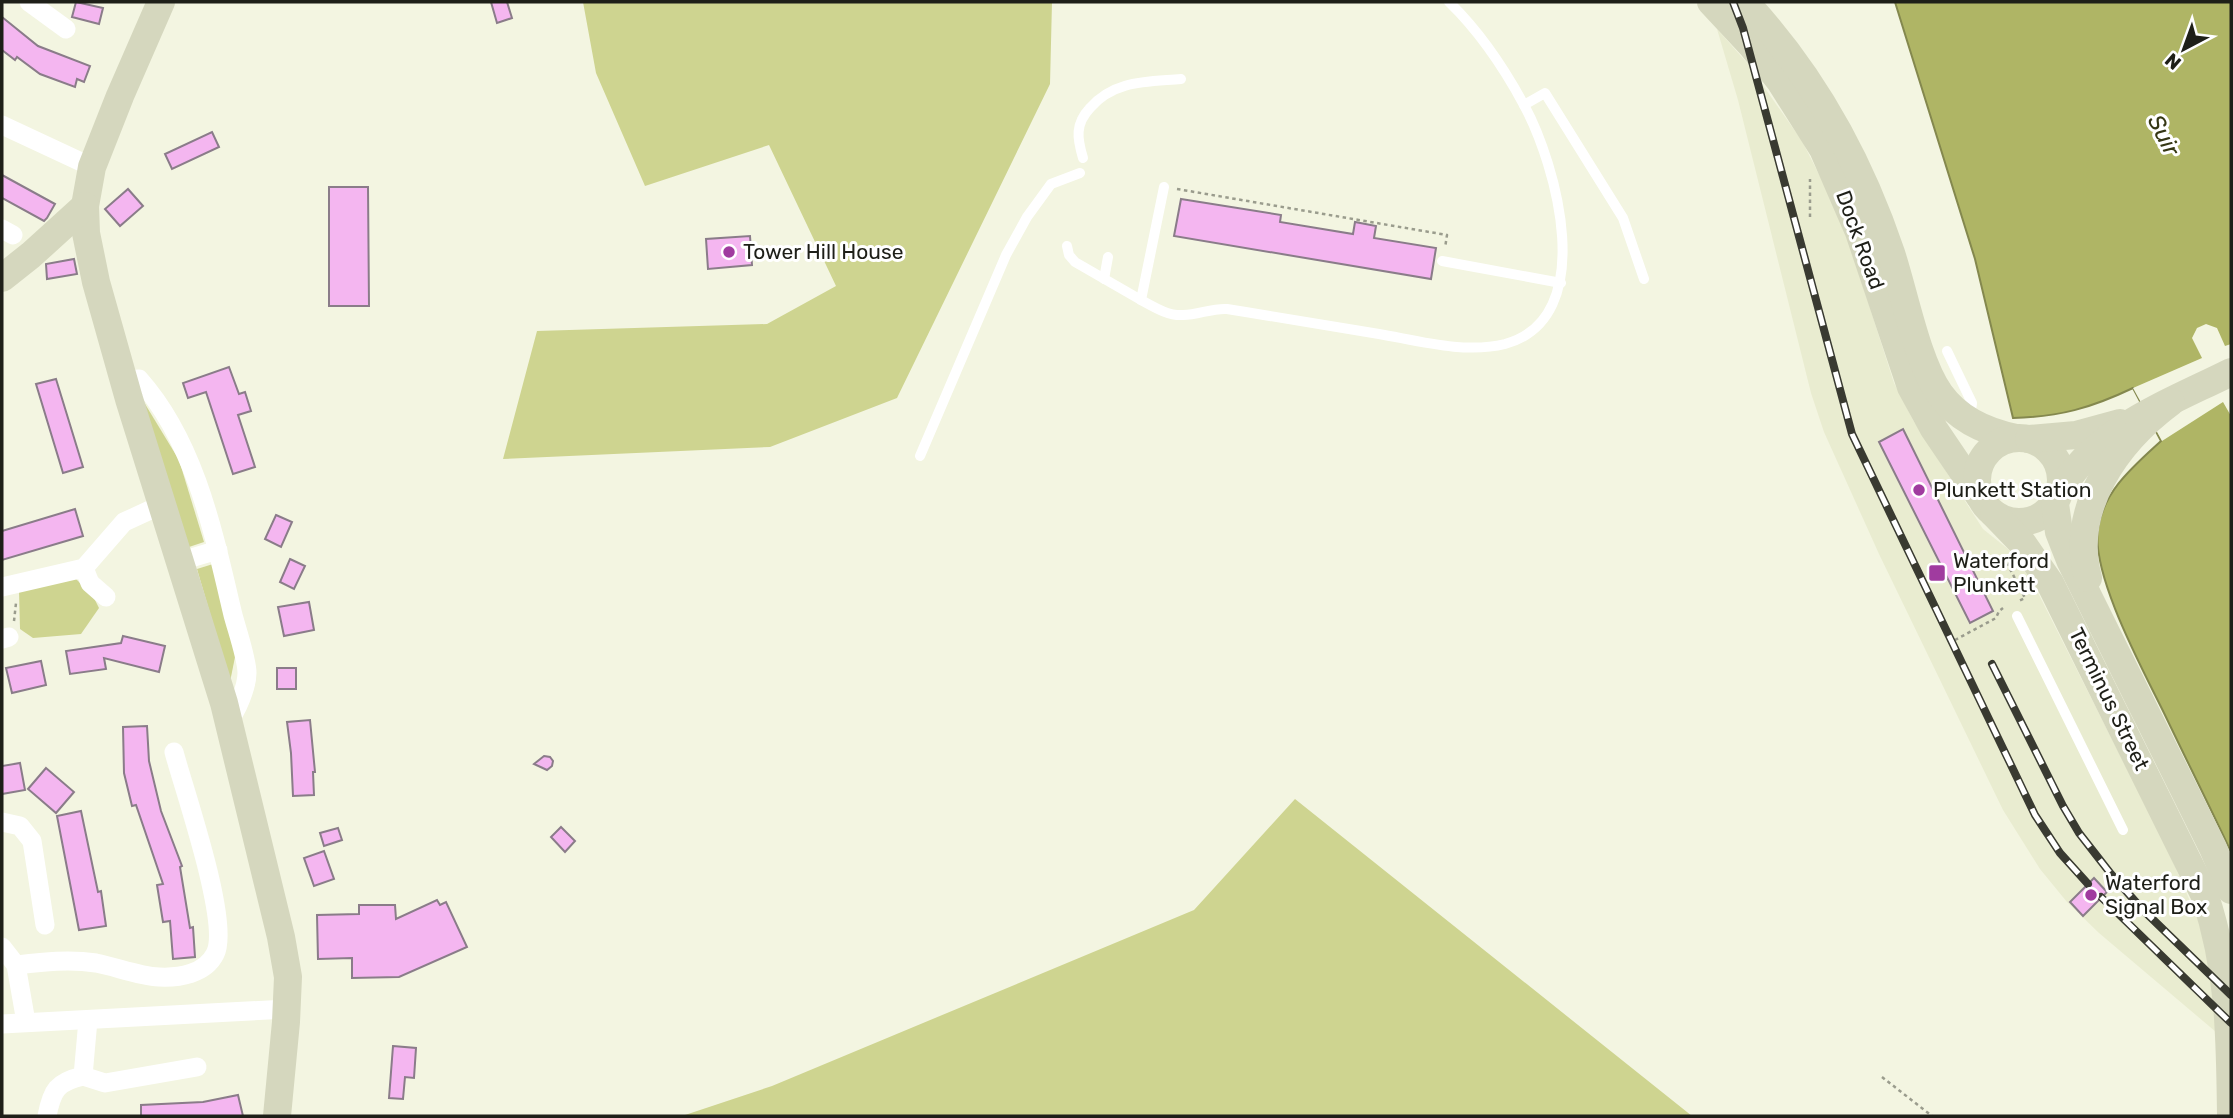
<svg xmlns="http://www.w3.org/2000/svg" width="2233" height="1118" viewBox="0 0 2233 1118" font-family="Rubik,sans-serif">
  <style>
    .built { fill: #e9ecd0 }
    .green { fill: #ced490 }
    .water { fill: #afb565; stroke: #84884e; stroke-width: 2 }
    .pier { fill: #f3f5e1 }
    .building { fill: #f4b6f0; stroke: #8a7c89; stroke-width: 2 }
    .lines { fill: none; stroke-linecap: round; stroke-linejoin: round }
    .path { stroke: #9a9c8d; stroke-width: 2.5; stroke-dasharray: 3.5 3.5; stroke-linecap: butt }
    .lane { stroke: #fff; stroke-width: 10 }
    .street { stroke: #fff; stroke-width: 19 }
    .secondary { stroke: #d5d7be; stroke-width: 28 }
    .rail-casing { stroke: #393a31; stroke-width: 8 }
    .rail { stroke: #fff; stroke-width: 5; stroke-dasharray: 16; stroke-linecap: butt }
    .poi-dot { fill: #a03b9f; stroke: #fff; stroke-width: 2.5 }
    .labels { text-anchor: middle; stroke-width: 6; stroke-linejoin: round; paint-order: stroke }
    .street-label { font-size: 21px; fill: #1e1f18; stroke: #fff }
    .poi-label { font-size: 21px; fill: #1e1f18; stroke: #fff; text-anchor: start }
    .water-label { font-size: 23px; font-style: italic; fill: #353714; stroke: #fff }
  </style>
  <rect width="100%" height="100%" fill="#f3f5e1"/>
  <!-- built -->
  <polygon class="built" points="1717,29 1748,64 1802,141 1834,204 1853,255 1894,383 1913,420 1983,529 2008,549 2033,583 2167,848 2202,929 2208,957 2216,1032 2099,933 2067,902 2040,869 2003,810 1879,554 1824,432 1811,393 1738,100"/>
  <!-- green -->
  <g class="green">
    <polygon points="583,2 1052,2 1050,84 897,398 770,447 503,459 537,331 767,324 836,286 769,145 645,186 596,73"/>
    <polygon points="142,399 179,460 204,542 189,547"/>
    <polygon points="213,564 236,652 230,682 197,569"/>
    <polygon points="75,578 93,596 99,608 81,634 33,638 20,629 19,591"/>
    <polygon points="1295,799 1692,1116 682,1116 772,1086 1194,910"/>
  </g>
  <!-- water -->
  <path class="water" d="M1895,2H2231V852C2209,805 2186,759 2164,713C2143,670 2091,575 2098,529C2103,491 2135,465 2161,441L2133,388C2091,408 2059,417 2013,418L1975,259Z"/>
  <!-- pier -->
  <polygon class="pier" points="2206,324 2217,328 2225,346 2231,344 2231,416 2223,402 2162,441 2133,388 2202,358 2192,338 2197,328"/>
  <!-- building -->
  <g class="building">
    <polygon points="76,2 103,8 99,24 72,17"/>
    <polygon points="491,2 507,2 512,18 497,23"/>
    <polygon points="2,17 38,46 90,66 84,82 77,79 75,87 40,74 17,57 15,60 2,50"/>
    <polygon points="212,132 219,147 172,169 165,154"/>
    <polygon points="2,175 55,204 47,218 44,221 2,198"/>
    <polygon points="329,187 368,187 369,306 329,306"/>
    <polygon points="128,189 143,206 120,226 105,209"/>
    <polygon points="1181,199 1281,215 1280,222 1353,234 1355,222 1376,226 1374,238 1436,248 1431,279 1174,236"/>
    <polygon points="750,236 752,265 708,269 706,239"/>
    <polygon points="74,259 77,274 47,279 46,264"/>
    <polygon points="229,367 239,394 245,392 251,411 238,415 255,467 233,474 206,392 188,398 183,383"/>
    <polygon points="56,379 83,467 63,473 36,384"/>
    <polygon points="1903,429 1993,611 1970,623 1879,442"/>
    <polygon points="75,509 83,536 2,560 2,531"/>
    <polygon points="276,515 292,522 281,547 265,539"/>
    <polygon points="290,559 305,566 294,589 280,582"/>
    <polygon points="309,602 314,630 284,636 278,607"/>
    <polygon points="123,636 165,646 159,672 104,658 106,669 70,674 66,651 121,643"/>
    <polygon points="41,661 46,685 12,693 6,668"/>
    <rect x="277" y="668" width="19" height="21"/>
    <polygon points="310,720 315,772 313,772 314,795 293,796 291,753 287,722"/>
    <polygon points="147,726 149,761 161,811 182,866 180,867 190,928 193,927 195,957 173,959 170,921 163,922 157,885 163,884 136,805 132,806 124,773 123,727"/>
    <polygon points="544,756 550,757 553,761 552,766 547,770 534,764"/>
    <polygon points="20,763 25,790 2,794 2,766"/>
    <polygon points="46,768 74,792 56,813 28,789"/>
    <polygon points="81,811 98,892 101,891 106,926 79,930 57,816"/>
    <polygon points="561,827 575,841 565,852 551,837"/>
    <polygon points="338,828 342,840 324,846 320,833"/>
    <polygon points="324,851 334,879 314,886 304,858"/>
    <polygon points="2094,878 2107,892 2083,916 2070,902"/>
    <polygon points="437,900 440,905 446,902 467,947 399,977 352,978 352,958 318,959 317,915 359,914 359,905 395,905 396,919"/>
    <polygon points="393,1046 416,1048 414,1078 405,1077 403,1099 389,1098"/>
    <polygon points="238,1095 243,1116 141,1116 141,1105 203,1102"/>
  </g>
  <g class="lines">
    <!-- path -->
    <g class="path">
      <polyline points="1177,189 1447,235 1445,248"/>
      <polyline points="1810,217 1810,179"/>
      <polyline points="2010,563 2008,565 2025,598 2019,601"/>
      <polyline points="14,621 16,603"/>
      <polyline points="1955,640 1996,618 1999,611 2003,608"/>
      <polyline points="1882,1077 1932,1116"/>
    </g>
    <!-- lane -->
    <g class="lane">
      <polyline points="1524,105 1545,93 1623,218 1644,279"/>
      <path d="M1083,158C1077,138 1075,124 1090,108C1114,80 1147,82 1181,79"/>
      <path d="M1164,187L1141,300C1154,307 1168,316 1183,315C1198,315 1212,308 1227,309C1278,317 1329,326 1379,334C1419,341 1465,354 1505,344C1600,318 1556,164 1524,105C1504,68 1479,31 1449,2"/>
      <polyline points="1067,246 1069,255 1075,262 1141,300"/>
      <polyline points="1442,261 1561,283"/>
      <polyline points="1104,279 1108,257"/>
      <polyline points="1947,351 1972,403 1970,418"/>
      <polyline points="920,456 1006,255 1027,217 1051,184 1080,173"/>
      <polyline points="2017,616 2123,830"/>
    </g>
    <!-- street -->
    <g class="street">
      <polyline points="29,2 66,29"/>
      <polyline points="2,125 92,167"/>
      <polyline points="2,229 13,235"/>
      <path d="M124,380L139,379C196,443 214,535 233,615C237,630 247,659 247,673C247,686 237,712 228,721"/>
      <polyline points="181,561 218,550"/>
      <polyline points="84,568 90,583 106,597"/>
      <polyline points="2,587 84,568 124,522 163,504"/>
      <polyline points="2,639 9,637"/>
      <polyline points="2,822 20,826 32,841 45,925"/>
      <polyline points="2,947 16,965 26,1022"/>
      <path d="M16,965C43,962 69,959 96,963C117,967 138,976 159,977C179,978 205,974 215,954C231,924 184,790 174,752"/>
      <polyline points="2,1024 287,1009"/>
      <polyline points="83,1076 105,1083 197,1067"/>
      <path d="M47,1116C52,1090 57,1082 83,1076L88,1020"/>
    </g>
    <!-- secondary -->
    <g class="secondary">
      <polyline points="161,2 120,96 92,167 85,206 86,233 96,282 129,399 224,703 281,937 288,977 286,1022 277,1116"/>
      <polyline points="1711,2 1752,46 1780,81 1823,149 1859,232 1911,387 1934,429 1980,497"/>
      <path d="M1745,2C1813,75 1859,158 1891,253C1904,292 1917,362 1940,394C1958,419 1986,432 2016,438"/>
      <polyline points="2,278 31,255 85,206"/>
      <circle cx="2019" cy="480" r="42"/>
      <polyline points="2029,439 2076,435 2120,423"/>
      <path d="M2060,491C2096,429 2169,403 2231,372"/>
      <polyline points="2055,504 2059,532 2070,560 2213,848 2231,890"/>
      <path d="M1994,514L2023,544L2050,583L2205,896C2230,972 2230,1037 2231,1116"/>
      <path d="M2088,578C2069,508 2117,442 2171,402"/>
    </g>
    <defs>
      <g id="rail">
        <polyline points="1733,2 1743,28 1852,434 2035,815 2060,853 2088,884"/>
        <polyline points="1992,664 2063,806 2079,833 2111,874 2142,909 2231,995"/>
        <polyline points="2101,897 2231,1023"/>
      </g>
    </defs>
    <!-- rail casing -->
    <use href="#rail" class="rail-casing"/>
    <!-- rail -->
    <use href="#rail" class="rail"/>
  </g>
  <!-- markers -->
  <g class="poi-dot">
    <circle cx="729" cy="252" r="7"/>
    <circle cx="1919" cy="490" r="7"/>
    <rect x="1928" y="564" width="18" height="18" rx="3.5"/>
    <circle cx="2091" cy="895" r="7"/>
  </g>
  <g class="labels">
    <!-- street labels -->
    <g class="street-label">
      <text transform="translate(1860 240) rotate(70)" y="7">Dock Road</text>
      <text transform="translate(2109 699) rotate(64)" y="7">Terminus Street</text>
    </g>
    <!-- poi labels -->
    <g class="poi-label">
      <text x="743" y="259">Tower Hill House</text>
      <text x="1933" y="497">Plunkett Station</text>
      <text x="1953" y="568">Waterford<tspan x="1953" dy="24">Plunkett</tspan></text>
      <text x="2105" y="890">Waterford<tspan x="2105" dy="24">Signal Box</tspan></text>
    </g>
    <!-- water labels -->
    <g class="water-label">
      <text transform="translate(2164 135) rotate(63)" y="8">Suir</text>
    </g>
  </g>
  <!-- border -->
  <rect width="2233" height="1118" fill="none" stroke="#1e1f18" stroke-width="7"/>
  <!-- north arrow -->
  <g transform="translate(2184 49) rotate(221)" stroke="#ffffff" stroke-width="5" paint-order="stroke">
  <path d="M0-5L12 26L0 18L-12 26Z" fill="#1e1f18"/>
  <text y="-10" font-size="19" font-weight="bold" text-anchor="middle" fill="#1e1f18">N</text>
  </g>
</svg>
